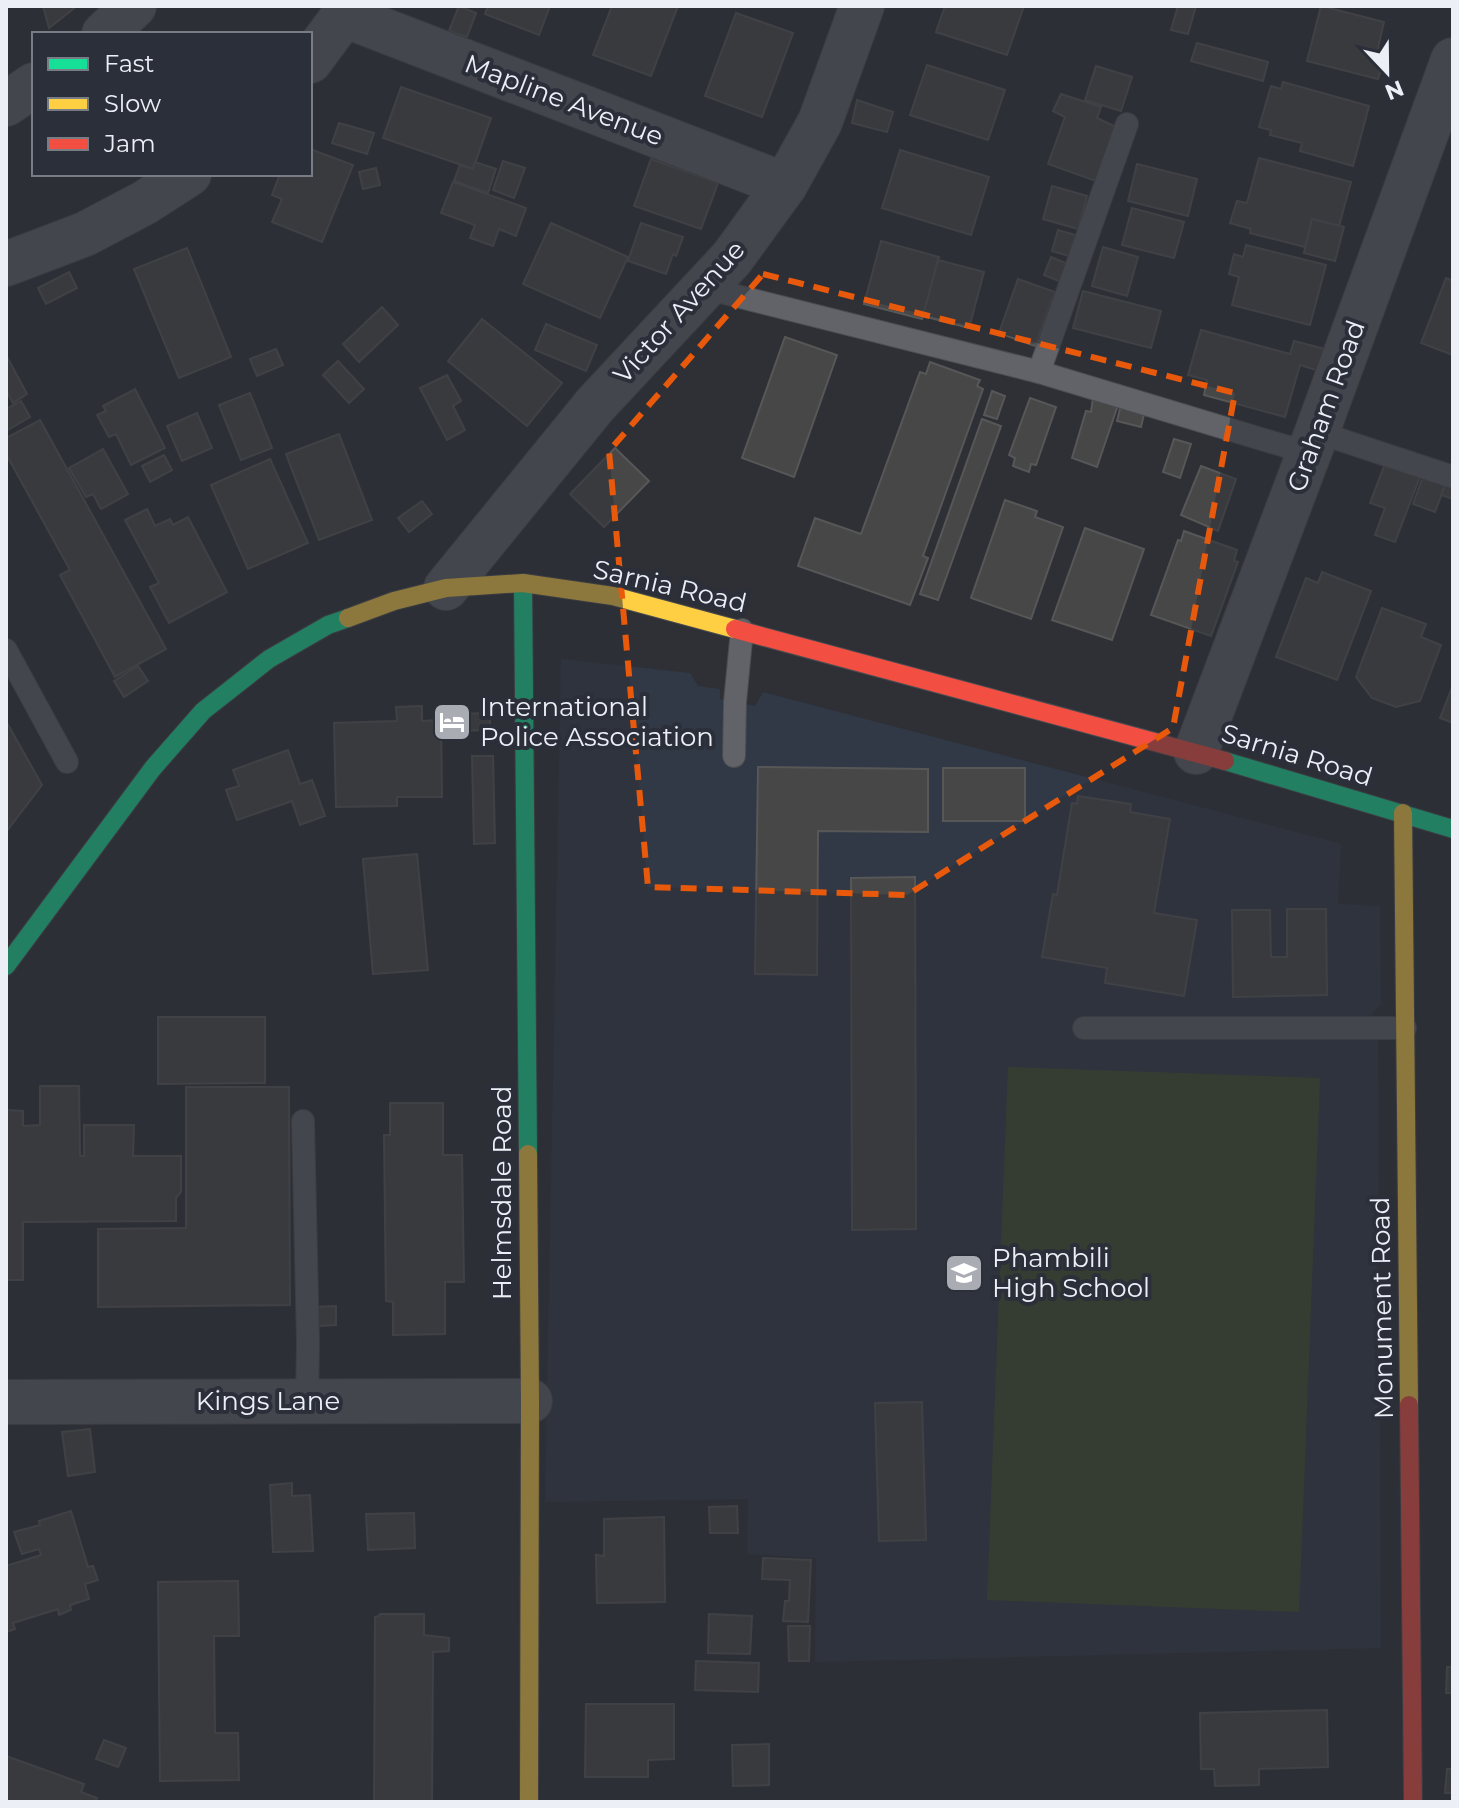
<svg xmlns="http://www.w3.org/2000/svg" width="1459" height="1808" viewBox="0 0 1459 1808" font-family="Montserrat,sans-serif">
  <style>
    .built { fill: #313846 }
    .green { fill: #3e4f2d }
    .building { fill: #474748; stroke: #575758; stroke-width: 2 }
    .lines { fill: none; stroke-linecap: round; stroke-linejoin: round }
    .lane-casing { stroke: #4a4c51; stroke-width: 24 }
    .street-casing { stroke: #4a4c51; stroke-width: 46 }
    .fast-casing { stroke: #4a4c51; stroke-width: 20 }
    .slow-casing { stroke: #4a4c51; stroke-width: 20 }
    .jam-casing { stroke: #4a4c51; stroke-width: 20 }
    .lane { stroke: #616368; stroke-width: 22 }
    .street { stroke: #616368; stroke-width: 44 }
    .fast { stroke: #16e098; stroke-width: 18 }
    .slow { stroke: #ffcf43; stroke-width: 18 }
    .jam { stroke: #f24e42; stroke-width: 18 }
    .marked { fill: none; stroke: #e8590c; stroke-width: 6; stroke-dasharray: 16 10; stroke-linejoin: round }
    .labels { text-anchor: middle; stroke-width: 8; stroke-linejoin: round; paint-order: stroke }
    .street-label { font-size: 26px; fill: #eceff6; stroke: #2b2f39 }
    .poi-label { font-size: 26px; fill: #eceff6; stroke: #2b2f39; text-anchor: start }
  </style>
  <rect width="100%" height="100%" fill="#2e3036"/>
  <!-- built -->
  <polygon class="built" points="561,659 690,673 698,686 720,689 720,699 755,706 763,692 1341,844 1338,904 1380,906 1381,1004 1372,1013 1371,1027 1378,1038 1381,1648 815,1662 816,1558 747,1554 748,1499 545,1502"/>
  <!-- green -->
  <polygon class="green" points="1008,1067 1320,1078 1299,1612 987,1600"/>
  <!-- building -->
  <g class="building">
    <polygon points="43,6 77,6 49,28"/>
    <polygon points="459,6 476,13 467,37 449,31"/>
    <polygon points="488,6 550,6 539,35 485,14"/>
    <polygon points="612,6 678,6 651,76 593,55"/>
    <polygon points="945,6 1024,6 1007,55 936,32"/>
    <polygon points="1178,6 1196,6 1188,34 1171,30"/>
    <polygon points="1321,6 1384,22 1378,48 1386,50 1378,79 1307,61"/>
    <polygon points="736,13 793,33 762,117 705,96"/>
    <polygon points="1197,43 1268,62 1263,81 1191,61"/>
    <polygon points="927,65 1005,90 988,140 910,115"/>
    <polygon points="1096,66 1132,77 1121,111 1085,100"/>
    <polygon points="1283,82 1369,106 1353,166 1300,151 1302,143 1270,135 1271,130 1259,127 1271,86 1281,89"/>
    <polygon points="401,87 491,118 473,169 383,138"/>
    <polygon points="1061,94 1101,107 1097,118 1116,127 1096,181 1048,164 1065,117 1053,111"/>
    <polygon points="857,100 893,112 887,132 852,123"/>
    <polygon points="339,123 374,133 367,154 332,143"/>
    <polygon points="310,149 353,165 322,242 272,222 282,199 272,195 280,174 310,174"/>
    <polygon points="900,150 989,177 971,235 882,208"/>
    <polygon points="1259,158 1351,182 1339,226 1312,219 1305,247 1250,233 1251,229 1230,223 1237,201 1247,203"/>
    <polygon points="651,159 718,183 701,229 634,206"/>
    <polygon points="503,161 525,168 514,198 493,190"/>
    <polygon points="475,162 496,169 488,193 454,181 460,165 473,169"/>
    <polygon points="1137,164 1197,179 1188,216 1128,201"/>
    <polygon points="376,168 380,185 363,189 359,172"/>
    <polygon points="453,182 526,208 516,236 499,229 493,246 470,238 475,225 441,213"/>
    <polygon points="1052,186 1087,196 1078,229 1043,219"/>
    <polygon points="1132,208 1184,222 1174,258 1122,245"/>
    <polygon points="1312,219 1344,227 1335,261 1304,253"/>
    <polygon points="551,223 628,257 600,318 523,284"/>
    <polygon points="641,223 683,237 676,256 673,254 666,274 628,261"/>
    <polygon points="1058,230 1075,235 1069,256 1052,251"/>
    <polygon points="881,241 939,257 922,319 864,304"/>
    <polygon points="1246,245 1326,265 1310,325 1232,305 1239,277 1229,274 1234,254 1243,257"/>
    <polygon points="1103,247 1138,257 1127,296 1092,286"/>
    <polygon points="187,248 231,357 179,378 134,269"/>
    <polygon points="1051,257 1068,264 1061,282 1044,275"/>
    <polygon points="938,260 984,272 969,328 923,316"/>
    <polygon points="69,272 77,288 46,304 38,288"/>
    <polygon points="1446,278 1453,281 1453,355 1421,343"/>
    <polygon points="1018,279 1055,292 1035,346 999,333"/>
    <polygon points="1083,291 1161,311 1151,348 1073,328"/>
    <polygon points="382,307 398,325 359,362 343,344"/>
    <polygon points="482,319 562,383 527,426 448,361"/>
    <polygon points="546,324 597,345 586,371 535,350"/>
    <polygon points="1201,330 1290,354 1294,341 1325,349 1319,371 1300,365 1285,417 1204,395 1207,380 1188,375"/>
    <polygon points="785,337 837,355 794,477 742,458"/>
    <polygon points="276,349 283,365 257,376 250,359"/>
    <polygon points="6,355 27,394 13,403 6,390"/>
    <polygon points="338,361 364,389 349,403 323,375"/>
    <polygon points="930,362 980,380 977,386 983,389 923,556 928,558 910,605 798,566 815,518 861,534 920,372 926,374"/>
    <polygon points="447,375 461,401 453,406 465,430 447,440 420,388"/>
    <polygon points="135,389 165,448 131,465 116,434 109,437 97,415 106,411 103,406"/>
    <polygon points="992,391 1005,396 997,419 984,415"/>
    <polygon points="250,393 272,448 241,460 219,405"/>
    <polygon points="1030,398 1056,407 1036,465 1031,464 1029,472 1013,466 1015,458 1009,455"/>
    <polygon points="1093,398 1118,405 1097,467 1072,458 1086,411 1091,412"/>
    <polygon points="21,401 30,417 6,431 6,409"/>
    <polygon points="1121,405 1145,410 1141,427 1117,421"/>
    <polygon points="197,413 212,448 182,461 167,426"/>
    <polygon points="982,419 1001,426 938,600 920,594"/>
    <polygon points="40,420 166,649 115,677 60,575 70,570 6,454 6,438"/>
    <polygon points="339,434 372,520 319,540 286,454"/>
    <polygon points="1174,439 1191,444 1180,478 1163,472"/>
    <polygon points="615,448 649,481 604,527 570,494"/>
    <polygon points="103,449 128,494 101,509 93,494 86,497 69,468"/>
    <polygon points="164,455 172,470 150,482 142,466"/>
    <polygon points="270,459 308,543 248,569 211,485"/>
    <polygon points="1386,461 1421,474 1395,542 1375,535 1385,508 1370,503"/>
    <polygon points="1201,466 1236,479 1218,531 1181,515"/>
    <polygon points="1424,474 1446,483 1435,512 1413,504"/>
    <polygon points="1446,483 1453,485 1453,499 1441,495"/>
    <polygon points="1005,500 1037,511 1035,517 1063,527 1031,619 971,598"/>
    <polygon points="422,501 432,514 409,532 398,518"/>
    <polygon points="147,509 155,526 170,519 173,525 188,517 227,592 169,623 150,587 159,583 125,520"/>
    <polygon points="1085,528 1144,549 1112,640 1052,620"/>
    <polygon points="1184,531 1237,550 1234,561 1238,562 1211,636 1151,615 1178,540 1181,541"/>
    <polygon points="1322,572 1371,591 1337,680 1276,657 1306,578 1318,583"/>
    <polygon points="1382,608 1426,624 1421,637 1441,645 1420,701 1396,707 1372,698 1356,677"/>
    <polygon points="138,666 148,681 124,697 114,681"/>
    <polygon points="1453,685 1453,723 1440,718"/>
    <polygon points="422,706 422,721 441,720 442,797 397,797 397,806 336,807 334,723 397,721 396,707"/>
    <polygon points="490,713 490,730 456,731 456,714"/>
    <polygon points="6,721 42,785 6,832"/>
    <polygon points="288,750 300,784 312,780 325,816 300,825 292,801 237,820 226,790 239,786 233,770"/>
    <polygon points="472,756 493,756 495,843 474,844"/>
    <polygon points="758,767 928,769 928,832 818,831 817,975 755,974"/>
    <rect x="943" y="768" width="82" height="53"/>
    <polygon points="1078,796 1131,804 1130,812 1170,819 1154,913 1197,920 1184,996 1105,983 1107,968 1042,957 1053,894 1057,895 1072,803 1077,804"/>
    <polygon points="417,854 428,970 373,974 363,859"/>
    <polygon points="915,877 916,1229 852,1230 851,878"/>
    <polygon points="1287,909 1326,909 1327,995 1233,997 1232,910 1270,910 1271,957 1287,957"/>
    <polygon points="158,1017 265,1017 265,1083 158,1084"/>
    <polygon points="40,1086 79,1086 80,1156 84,1156 84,1125 134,1125 133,1156 181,1156 181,1192 176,1198 176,1221 23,1222 23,1280 6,1280 6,1110 23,1111 23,1126 40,1125"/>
    <polygon points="186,1087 289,1087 290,1305 98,1307 98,1229 186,1228"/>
    <polygon points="390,1103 443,1103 443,1155 462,1155 464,1282 445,1282 445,1334 393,1335 393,1302 386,1301 384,1135 390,1135"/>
    <polygon points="336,1306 336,1325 318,1326 317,1307"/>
    <polygon points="922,1402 926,1540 879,1541 875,1403"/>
    <polygon points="90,1429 95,1472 68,1476 62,1432"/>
    <polygon points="292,1483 292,1496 310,1495 313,1551 273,1552 270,1485"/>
    <polygon points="737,1506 738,1533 710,1533 709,1507"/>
    <polygon points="71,1511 88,1567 93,1566 98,1580 85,1584 89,1599 70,1605 71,1610 59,1615 58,1609 13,1623 15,1629 6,1632 6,1566 41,1555 39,1549 22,1554 14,1532 40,1525 39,1521"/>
    <polygon points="414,1513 415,1548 368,1550 366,1514"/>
    <polygon points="664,1517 665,1602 597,1603 596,1555 604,1556 604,1519"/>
    <polygon points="763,1558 811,1560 808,1622 783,1621 785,1601 789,1601 790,1580 762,1579"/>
    <polygon points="238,1581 239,1636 214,1636 215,1733 238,1733 239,1780 160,1781 158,1582"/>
    <polygon points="380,1614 424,1614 424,1635 449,1638 449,1651 433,1652 432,1802 374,1802 375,1617 379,1616"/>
    <polygon points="709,1614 752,1616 750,1654 708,1653"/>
    <polygon points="788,1626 810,1626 809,1661 789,1661"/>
    <polygon points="696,1661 759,1663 758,1692 695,1690"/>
    <polygon points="1447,1667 1453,1667 1453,1693 1446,1693"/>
    <polygon points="586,1704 674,1704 674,1759 648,1760 648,1777 585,1777"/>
    <polygon points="1327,1710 1328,1767 1259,1769 1259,1785 1215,1786 1214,1769 1201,1769 1200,1713"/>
    <polygon points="104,1740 126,1748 118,1767 96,1759"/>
    <polygon points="769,1744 769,1785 733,1786 732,1745"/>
    <polygon points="6,1756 84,1784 81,1792 97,1798 95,1802 6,1802"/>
    <polygon points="1447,1769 1453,1769 1453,1793 1445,1793"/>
  </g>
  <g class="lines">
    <defs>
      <g id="lane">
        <polyline points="705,288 1039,372 1308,453"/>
        <polyline points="1039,372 1127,124"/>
        <polyline points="1317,432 1453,477"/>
        <polyline points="6,650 67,762"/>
        <polyline points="734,756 735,702 742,630"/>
        <polyline points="1084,1028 1405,1028"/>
        <polyline points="303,1121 308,1343 307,1401"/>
      </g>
      <g id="street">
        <polyline points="344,15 785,185"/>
        <polyline points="104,34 134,6"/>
        <polyline points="310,61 344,15 347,6"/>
        <polyline points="6,104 34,85"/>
        <polyline points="6,264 85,234 144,203 189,174"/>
        <polyline points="446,588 595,405 732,258 785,185 820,122 862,6"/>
        <polyline points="1196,752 1317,432 1453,60"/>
        <polyline points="6,1402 530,1401"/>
      </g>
      <g id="fast">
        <polyline points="523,583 528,1154"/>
        <polyline points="1225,761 1453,829"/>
        <polyline points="6,966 153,768 203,711 269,659 328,625 348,618"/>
      </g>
      <g id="slow">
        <polyline points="348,618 394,601 446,588 523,583 613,596 735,629"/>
        <polyline points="1403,813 1409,1405"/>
        <polyline points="528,1154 530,1401 529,1802"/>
      </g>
      <g id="jam">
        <polyline points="735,629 1225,761"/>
        <polyline points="1409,1405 1413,1802"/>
      </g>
    </defs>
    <!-- lane casing -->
    <use href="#lane" class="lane-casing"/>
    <!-- street casing -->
    <use href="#street" class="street-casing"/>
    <!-- fast casing -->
    <use href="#fast" class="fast-casing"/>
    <!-- slow casing -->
    <use href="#slow" class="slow-casing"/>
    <!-- jam casing -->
    <use href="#jam" class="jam-casing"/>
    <!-- lane -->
    <use href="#lane" class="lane"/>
    <!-- street -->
    <use href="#street" class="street"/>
    <!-- fast -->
    <use href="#fast" class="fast"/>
    <!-- slow -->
    <use href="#slow" class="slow"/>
    <!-- jam -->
    <use href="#jam" class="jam"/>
  </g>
  <!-- marked area -->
  <path d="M0 0H1459V1808H0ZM763,274L1235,393L1173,728L907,895L648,887L609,451Z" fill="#2e3036" fill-opacity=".55" fill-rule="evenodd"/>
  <path class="marked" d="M763,274L1235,393L1173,728L907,895L648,887L609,451Z"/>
  <!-- icons -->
  <defs>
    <symbol id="hotel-square" viewBox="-11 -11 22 22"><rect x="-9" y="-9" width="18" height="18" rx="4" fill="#aaacb3" stroke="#2b2f39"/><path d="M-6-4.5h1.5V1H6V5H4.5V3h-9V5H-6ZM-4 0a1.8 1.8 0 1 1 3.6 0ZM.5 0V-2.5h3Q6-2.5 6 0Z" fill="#fff"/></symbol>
    <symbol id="school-square" viewBox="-11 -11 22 22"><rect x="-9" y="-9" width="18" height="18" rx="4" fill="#aaacb3" stroke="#2b2f39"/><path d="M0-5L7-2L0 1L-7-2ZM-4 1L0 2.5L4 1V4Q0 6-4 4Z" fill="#fff"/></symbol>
  </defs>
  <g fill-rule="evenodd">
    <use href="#hotel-square" x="430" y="700" width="44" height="44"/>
    <use href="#school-square" x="942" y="1251" width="44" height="44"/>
  </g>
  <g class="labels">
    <!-- street labels -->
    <g class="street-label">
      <text transform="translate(564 100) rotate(21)" y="9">Mapline Avenue</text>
      <text transform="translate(679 312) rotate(-48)" y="9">Victor Avenue</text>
      <text transform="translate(1326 406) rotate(-70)" y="9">Graham Road</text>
      <text transform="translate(670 586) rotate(13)" y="9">Sarnia Road</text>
      <text transform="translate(1297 755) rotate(17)" y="9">Sarnia Road</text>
      <text transform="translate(502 1193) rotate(-90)" y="9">Helmsdale Road</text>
      <text transform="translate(1382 1308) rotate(-91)" y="9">Monument Road</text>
      <text x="268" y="1410">Kings Lane</text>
    </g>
    <!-- poi labels -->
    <g class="poi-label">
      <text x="480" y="716">International<tspan x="480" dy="30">Police Association</tspan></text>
      <text x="992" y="1267">Phambili<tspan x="992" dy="30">High School</tspan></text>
    </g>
  </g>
  <!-- border -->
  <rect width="1459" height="1808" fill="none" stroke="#eceff6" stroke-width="16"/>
  <!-- legend -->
  <rect x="32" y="32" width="280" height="144" fill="#2b2f39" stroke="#787c85" stroke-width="2"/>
  <rect x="48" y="58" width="40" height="12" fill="#16e098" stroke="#787c85" stroke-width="2"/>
  <text x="104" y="72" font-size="24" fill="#eceff6">Fast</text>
  <rect x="48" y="98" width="40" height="12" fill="#ffcf43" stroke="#787c85" stroke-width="2"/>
  <text x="104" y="112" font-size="24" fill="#eceff6">Slow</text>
  <rect x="48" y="138" width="40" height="12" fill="#f24e42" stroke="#787c85" stroke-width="2"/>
  <text x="104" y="152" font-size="24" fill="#eceff6">Jam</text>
  <!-- north arrow -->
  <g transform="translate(1387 72) rotate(158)" stroke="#2b2f39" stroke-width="6" paint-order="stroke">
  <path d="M0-6L14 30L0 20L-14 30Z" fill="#eceff6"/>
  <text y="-12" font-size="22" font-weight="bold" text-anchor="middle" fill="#eceff6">N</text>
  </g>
</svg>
